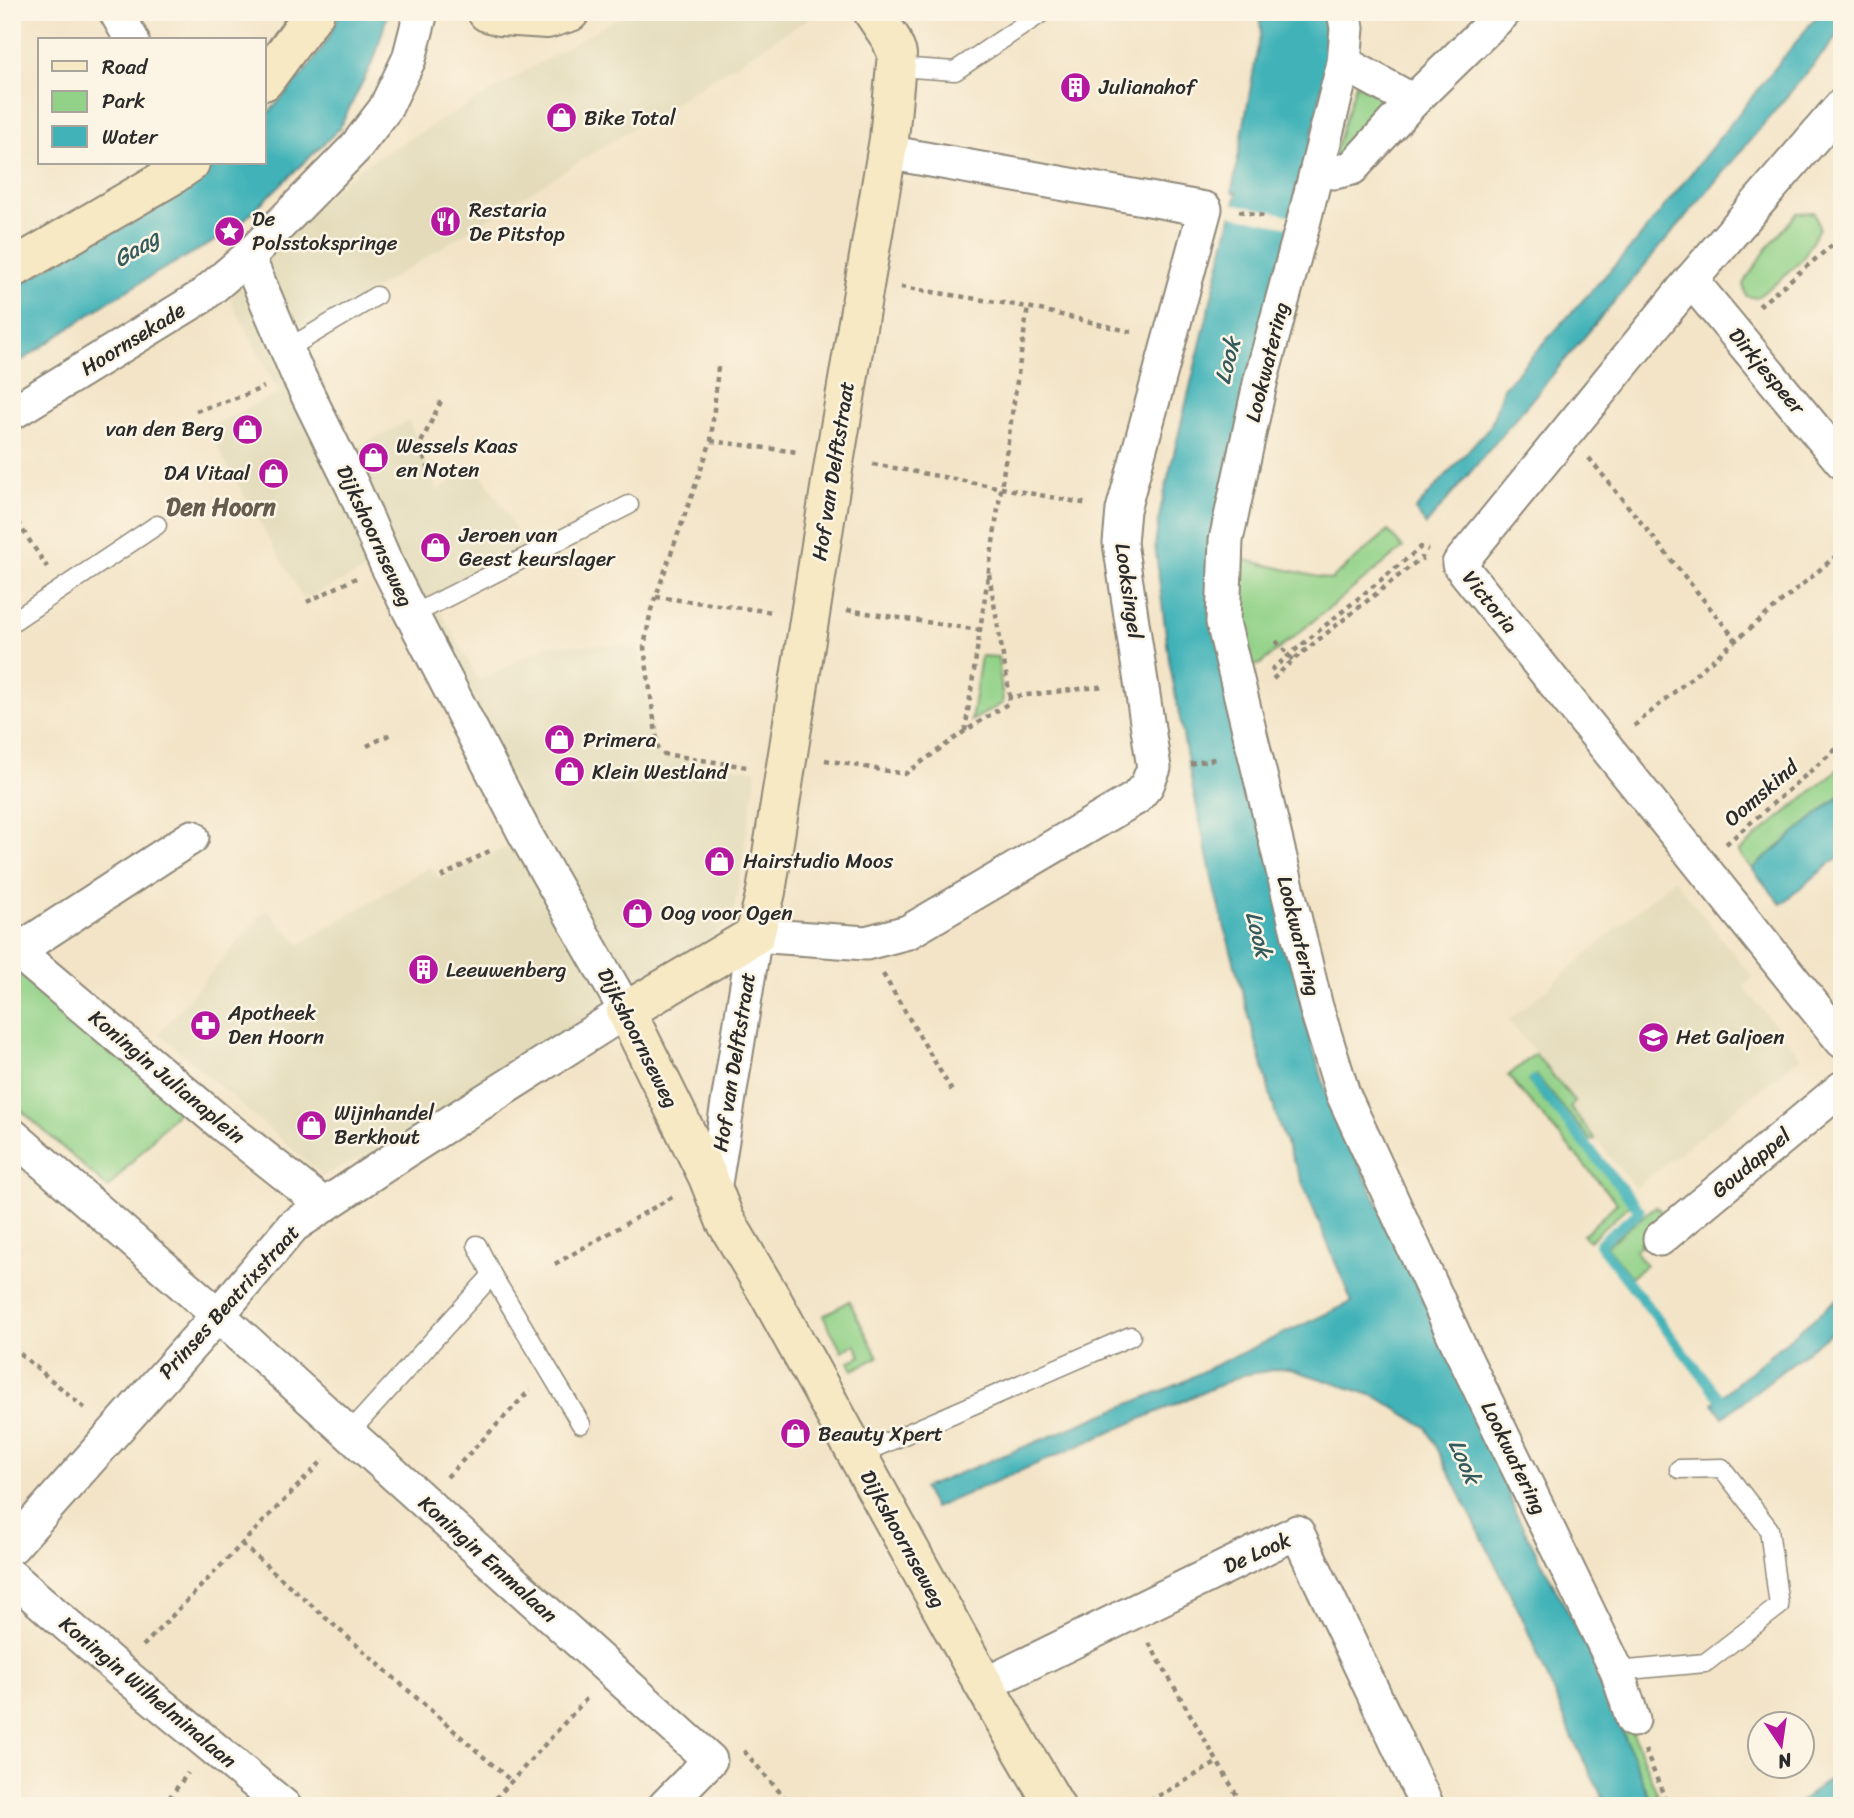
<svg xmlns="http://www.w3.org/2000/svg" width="1854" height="1818" viewBox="0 0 1854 1818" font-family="Sriracha,sans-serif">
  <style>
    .built { fill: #e3dbba }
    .green { fill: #92d288; stroke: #5e7e5a; stroke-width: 2 }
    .water { fill: #41b2b8; stroke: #366e72; stroke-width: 2 }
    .pier { fill: #f3e4c7 }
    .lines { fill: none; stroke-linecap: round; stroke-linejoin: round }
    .stream { stroke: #41b2b8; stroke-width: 10 }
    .lane-casing { stroke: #8f8879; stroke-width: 21 }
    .street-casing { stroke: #8f8879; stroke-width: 37 }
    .secondary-casing { stroke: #8f8879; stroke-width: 42 }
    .path { stroke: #8f8879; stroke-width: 4.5; stroke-dasharray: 5 5; stroke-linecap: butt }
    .lane { stroke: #fff; stroke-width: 18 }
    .street { stroke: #fff; stroke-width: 33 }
    .secondary { stroke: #f7e9c3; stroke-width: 38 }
    .labels { text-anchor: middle; stroke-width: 5; stroke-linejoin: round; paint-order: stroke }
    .poi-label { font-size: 21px; fill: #2b2b2b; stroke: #fcf5e5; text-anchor: start }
    .street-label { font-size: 21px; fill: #2b2b2b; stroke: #fcf5e5 }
    .water-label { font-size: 23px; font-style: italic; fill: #335a5c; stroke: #fcf5e5 }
    .quarter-label { font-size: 24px; font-weight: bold; fill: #665b4c; stroke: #fcf5e5 }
  </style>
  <rect width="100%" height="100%" fill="#fcf5e5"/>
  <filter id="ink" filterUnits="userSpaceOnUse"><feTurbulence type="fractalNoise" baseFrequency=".0143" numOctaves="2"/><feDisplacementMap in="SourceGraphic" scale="14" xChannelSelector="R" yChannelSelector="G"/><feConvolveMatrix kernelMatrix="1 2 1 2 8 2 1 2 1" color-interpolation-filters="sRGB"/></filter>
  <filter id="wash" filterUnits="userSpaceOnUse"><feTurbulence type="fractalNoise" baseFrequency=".00686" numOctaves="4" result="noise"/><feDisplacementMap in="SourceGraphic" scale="28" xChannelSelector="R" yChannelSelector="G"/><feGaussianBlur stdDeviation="1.57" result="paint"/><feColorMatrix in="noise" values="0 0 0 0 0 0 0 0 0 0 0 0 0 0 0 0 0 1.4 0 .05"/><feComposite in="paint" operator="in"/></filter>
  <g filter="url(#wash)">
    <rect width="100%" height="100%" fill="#f3e4c7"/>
    <!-- built -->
    <g class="built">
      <polygon points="627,12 819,12 369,293 303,332 352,450 409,421 437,491 476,466 504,508 527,552 434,599 479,681 548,645 638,645 657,752 664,757 757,770 733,918 708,941 424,1127 323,1176 159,1033 266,909 300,944 430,866 439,879 538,833 394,557 304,599 251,508 207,428 279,393 224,287 358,169"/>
      <polygon points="1674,879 1753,978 1743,986 1801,1057 1635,1188 1570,1107 1575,1102 1508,1020 1536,998"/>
    </g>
    <!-- green -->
    <g class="green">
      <polygon points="1356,83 1395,106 1353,154 1333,158"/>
      <polygon points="1815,212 1819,228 1802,260 1779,281 1756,298 1746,296 1743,284 1766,250 1797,213"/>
      <polygon points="1388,531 1403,548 1259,665 1249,666 1241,659 1237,558 1331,580"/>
      <polygon points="981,656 998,657 1003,703 971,721"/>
      <polygon points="1842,766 1842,794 1752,869 1738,852"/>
      <polygon points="12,964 186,1102 108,1188 12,1102"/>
      <polygon points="1535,1054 1575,1102 1570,1107 1595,1139 1591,1141 1536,1075 1528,1081 1631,1204 1589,1241 1583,1235 1617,1203 1508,1076"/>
      <polygon points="1656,1206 1669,1221 1635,1250 1646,1265 1631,1277 1606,1246"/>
      <polygon points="849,1301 878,1357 853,1370 849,1362 861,1356 855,1344 842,1351 823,1316"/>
      <polygon points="1630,1726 1662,1806 1653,1806 1621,1729"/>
    </g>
    <!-- water -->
    <g class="water">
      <path d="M340,12H388L375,57L339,129L231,232L165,268L108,302L12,367V289L192,181L217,163H264V118C292,86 326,53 340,12Z"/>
      <polygon points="1259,12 1329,12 1333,36 1303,177 1222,520 1305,1021 1331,1108 1354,1153 1494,1452 1515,1512 1591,1655 1653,1806 1607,1806 1573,1739 1522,1617 1427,1428 1377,1397 1290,1369 1279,1369 1243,1375 934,1508 923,1488 1181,1383 1205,1370 1352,1302 1279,1126 1215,892 1193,789 1169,660 1155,545 1161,507 1237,193 1232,192 1261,30"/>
      <polygon points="1820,12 1842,12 1842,31 1426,525 1415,510 1491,425 1503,388 1636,242"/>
      <polygon points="1842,794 1842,854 1781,904 1752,869"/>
      <polygon points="1842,1295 1842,1324 1723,1417 1713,1403"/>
      <polygon points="1842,1769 1842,1806 1795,1806"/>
    </g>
    <!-- pier -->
    <polygon class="pier" points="1231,203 1298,217 1295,228 1228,215"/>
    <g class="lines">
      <!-- stream -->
      <polyline class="stream" points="1533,1080 1640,1211 1599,1244 1725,1405 1728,1402"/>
    </g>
  </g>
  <g filter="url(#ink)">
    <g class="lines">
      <defs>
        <g id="lane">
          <polyline points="897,67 955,71 1043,12"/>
          <polyline points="287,349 376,296"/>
          <polyline points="412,615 629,505"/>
          <polyline points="12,622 157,525"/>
          <polyline points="477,1245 492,1275 581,1424"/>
          <polyline points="349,1433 492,1275"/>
          <polyline points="858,1455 1131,1336"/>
          <polyline points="1617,1671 1705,1663 1779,1606 1769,1529 1722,1468 1679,1469"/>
        </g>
        <g id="street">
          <polyline points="116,12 132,40"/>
          <polyline points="1344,12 1347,28 1344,63 1303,224 1261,379 1226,540 1223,622 1316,1007 1343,1094 1459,1346 1617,1671 1633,1720"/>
          <polyline points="1344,63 1413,101 1504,12"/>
          <polyline points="1842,105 1691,280 1459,564 1842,1041"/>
          <polyline points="1317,170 1335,172 1352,168 1413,101"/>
          <polyline points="1691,280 1842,462"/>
          <polyline points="12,413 201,297 248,257 355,148 385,109 409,59 421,12"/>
          <polyline points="12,947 223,1125 324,1205"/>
          <polyline points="17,951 192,837"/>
          <polyline points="12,1135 218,1315 710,1760 665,1806"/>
          <polyline points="714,1190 755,935 866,943 908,932 1136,798 1147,785 1154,768 1120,543 1123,510 1205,209 886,152"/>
          <polyline points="1660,1239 1842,1088"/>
          <polyline points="12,1547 218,1315 293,1226 412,1147 626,1011 524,832 412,615 386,563 353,487 297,373 248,257"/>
          <polyline points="12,1577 120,1671 284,1806"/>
          <polyline points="984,1685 1297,1532 1427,1806"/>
        </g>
        <g id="secondary">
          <polyline points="487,12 500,16 547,19 570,12"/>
          <polyline points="873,12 891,39 897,54 889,139 835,457 766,892 755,935 626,1011 708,1177 725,1220 771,1298 984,1685 1055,1806"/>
          <polyline points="264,81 315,12"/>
          <polyline points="12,269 171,176 190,163"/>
        </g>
      </defs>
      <!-- lane casing -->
      <use href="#lane" class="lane-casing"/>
      <!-- street casing -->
      <use href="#street" class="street-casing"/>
      <!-- secondary casing -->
      <use href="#secondary" class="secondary-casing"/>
      <!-- path -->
      <g class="path">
        <polyline points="1239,211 1268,217"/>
        <polyline points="901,287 1028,307 1136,333"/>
        <polyline points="1759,306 1842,237"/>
        <polyline points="718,367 711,441 651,610 644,647 658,748 664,754 747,767"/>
        <polyline points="196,411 245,395 264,387"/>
        <polyline points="711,441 798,452"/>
        <polyline points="419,447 430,471"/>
        <polyline points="417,451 443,397"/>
        <polyline points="1589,458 1736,640"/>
        <polyline points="873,464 1088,504"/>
        <polyline points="12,514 47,567"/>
        <polyline points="989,574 1010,697"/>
        <polyline points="656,597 773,612"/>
        <polyline points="307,602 356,578"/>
        <polyline points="847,610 979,630"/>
        <polyline points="1276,641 1293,660"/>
        <polyline points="1271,670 1421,547 1428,550"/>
        <polyline points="1273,679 1293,660 1421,558 1424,559"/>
        <polyline points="1634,726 1842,551"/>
        <polyline points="965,731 1028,307"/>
        <polyline points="367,746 393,733"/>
        <polyline points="825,760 905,774 965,731 1009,703 1010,697 1106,686"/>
        <polyline points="1190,764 1219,758"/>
        <polyline points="1726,844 1842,744"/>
        <polyline points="441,877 493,849"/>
        <polyline points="883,974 952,1091"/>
        <polyline points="555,1264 676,1195"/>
        <polyline points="12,1347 87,1410"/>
        <polyline points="447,1477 530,1390"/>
        <polyline points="242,1544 511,1781"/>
        <polyline points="1149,1643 1243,1806"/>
        <polyline points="143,1646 324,1459"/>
        <polyline points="1645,1750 1668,1806"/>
        <polyline points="744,1751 792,1806"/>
        <polyline points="163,1806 188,1773"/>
        <polyline points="489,1806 588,1697"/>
        <polyline points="1141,1806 1218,1762"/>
      </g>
      <!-- lane -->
      <use href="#lane" class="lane"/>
      <!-- street -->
      <use href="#street" class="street"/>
      <!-- secondary -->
      <use href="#secondary" class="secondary"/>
    </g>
  </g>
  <!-- icons -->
  <defs>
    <symbol id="building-disc" viewBox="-11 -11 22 22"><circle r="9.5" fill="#b5179e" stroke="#fcf5e5"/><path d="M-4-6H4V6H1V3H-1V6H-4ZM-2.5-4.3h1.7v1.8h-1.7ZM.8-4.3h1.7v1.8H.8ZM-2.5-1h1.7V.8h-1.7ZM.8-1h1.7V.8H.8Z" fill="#fff"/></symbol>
    <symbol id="shop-disc" viewBox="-11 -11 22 22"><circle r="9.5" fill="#b5179e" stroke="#fcf5e5"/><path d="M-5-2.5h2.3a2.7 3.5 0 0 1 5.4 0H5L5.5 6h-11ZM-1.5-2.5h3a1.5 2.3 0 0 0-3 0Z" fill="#fff"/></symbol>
    <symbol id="restaurant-disc" viewBox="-11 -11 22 22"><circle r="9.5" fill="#b5179e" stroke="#fcf5e5"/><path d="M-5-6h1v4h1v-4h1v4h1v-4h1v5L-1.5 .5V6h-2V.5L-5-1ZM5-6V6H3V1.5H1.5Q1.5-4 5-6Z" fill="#fff"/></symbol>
    <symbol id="sight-disc" viewBox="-11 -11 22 22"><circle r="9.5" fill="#b5179e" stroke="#fcf5e5"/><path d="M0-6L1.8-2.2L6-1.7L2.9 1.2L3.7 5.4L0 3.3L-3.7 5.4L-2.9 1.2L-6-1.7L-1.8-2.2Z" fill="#fff"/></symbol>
    <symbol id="pharmacy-disc" viewBox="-11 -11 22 22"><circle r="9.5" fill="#b5179e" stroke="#fcf5e5"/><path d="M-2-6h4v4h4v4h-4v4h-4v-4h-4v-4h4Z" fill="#fff"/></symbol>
    <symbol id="school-disc" viewBox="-11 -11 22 22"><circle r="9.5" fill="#b5179e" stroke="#fcf5e5"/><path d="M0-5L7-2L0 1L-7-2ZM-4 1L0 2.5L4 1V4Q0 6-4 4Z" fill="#fff"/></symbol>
  </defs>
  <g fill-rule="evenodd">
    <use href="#building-disc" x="1058" y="70" width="35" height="35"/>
    <use href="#shop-disc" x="544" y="100" width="35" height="35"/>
    <use href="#restaurant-disc" x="428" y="204" width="35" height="35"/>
    <use href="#sight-disc" x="212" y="214" width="35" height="35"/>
    <use href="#shop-disc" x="230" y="412" width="35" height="35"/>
    <use href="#shop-disc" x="356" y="440" width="35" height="35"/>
    <use href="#shop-disc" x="256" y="456" width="35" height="35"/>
    <use href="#shop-disc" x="418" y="530" width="35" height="35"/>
    <use href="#shop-disc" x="542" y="722" width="35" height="35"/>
    <use href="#shop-disc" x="552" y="754" width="35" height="35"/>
    <use href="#shop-disc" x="702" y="844" width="35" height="35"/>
    <use href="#shop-disc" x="620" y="896" width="35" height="35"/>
    <use href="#building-disc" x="406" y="952" width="35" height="35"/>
    <use href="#pharmacy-disc" x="188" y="1008" width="35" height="35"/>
    <use href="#school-disc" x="1636" y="1020" width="35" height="35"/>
    <use href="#shop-disc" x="294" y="1108" width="35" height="35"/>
    <use href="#shop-disc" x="778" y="1416" width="35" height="35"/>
  </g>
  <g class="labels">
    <!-- poi labels -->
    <g class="poi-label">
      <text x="1099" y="94">Julianahof</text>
      <text x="584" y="125">Bike Total</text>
      <text x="469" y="217">Restaria<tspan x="469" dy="24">De Pitstop</tspan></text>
      <text x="252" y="226">De<tspan x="252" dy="24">Polsstokspringe</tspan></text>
      <text x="224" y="436" text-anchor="end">van den Berg</text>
      <text x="396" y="453">Wessels Kaas<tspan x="396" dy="24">en Noten</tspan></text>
      <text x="250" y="480" text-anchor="end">DA Vitaal</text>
      <text x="459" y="542">Jeroen van<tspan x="459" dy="24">Geest keurslager</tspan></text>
      <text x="583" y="747">Primera</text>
      <text x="592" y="779">Klein Westland</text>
      <text x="743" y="868">Hairstudio Moos</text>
      <text x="661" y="920">Oog voor Ogen</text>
      <text x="446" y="977">Leeuwenberg</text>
      <text x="228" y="1020">Apotheek<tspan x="228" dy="24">Den Hoorn</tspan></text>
      <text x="1676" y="1044">Het Galjoen</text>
      <text x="334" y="1120">Wijnhandel<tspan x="334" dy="24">Berkhout</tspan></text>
      <text x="818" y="1441">Beauty Xpert</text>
    </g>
    <!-- street labels -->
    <g class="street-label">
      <text transform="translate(133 339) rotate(-32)" y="7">Hoornsekade</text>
      <text transform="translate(1267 362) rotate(-76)" y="7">Lookwatering</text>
      <text transform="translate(1767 371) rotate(50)" y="7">Dirkjespeer</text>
      <text transform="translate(833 471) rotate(-81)" y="7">Hof van Delftstraat</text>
      <text transform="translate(375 536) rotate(65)" y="7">Dijkshoornseweg</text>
      <text transform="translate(1129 591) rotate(82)" y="7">Looksingel</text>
      <text transform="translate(1490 602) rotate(51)" y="7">Victoria</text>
      <text transform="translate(1761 793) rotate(-41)" y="7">Oomskind</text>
      <text transform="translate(1299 936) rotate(76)" y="7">Lookwatering</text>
      <text transform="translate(638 1038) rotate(63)" y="7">Dijkshoornseweg</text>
      <text transform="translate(734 1062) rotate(-81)" y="7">Hof van Delftstraat</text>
      <text transform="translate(167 1077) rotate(40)" y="7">Koningin Julianaplein</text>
      <text transform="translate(1751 1163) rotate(-40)" y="7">Goudappel</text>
      <text transform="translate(229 1302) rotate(-48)" y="7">Prinses Beatrixstraat</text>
      <text transform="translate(1514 1458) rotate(64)" y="7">Lookwatering</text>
      <text transform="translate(903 1539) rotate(61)" y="7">Dijkshoornseweg</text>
      <text transform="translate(1257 1553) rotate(-24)" y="7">De Look</text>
      <text transform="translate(488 1559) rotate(42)" y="7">Koningin Emmalaan</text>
      <text transform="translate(148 1692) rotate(40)" y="7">Koningin Wilhelminalaan</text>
    </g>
    <!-- water labels -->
    <g class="water-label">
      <text transform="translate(136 248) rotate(-32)" y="8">Gaag</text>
      <text transform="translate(1227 361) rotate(-76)" y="8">Look</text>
      <text transform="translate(1259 934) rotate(76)" y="8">Look</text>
      <text transform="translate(1465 1461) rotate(66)" y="8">Look</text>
    </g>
    <!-- quarter labels -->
    <g class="quarter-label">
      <text x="221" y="515">Den Hoorn</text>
    </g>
  </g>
  <!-- margin -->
  <rect width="1854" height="1818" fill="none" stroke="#fcf5e5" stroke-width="42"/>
  <!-- legend -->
  <rect x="38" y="38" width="228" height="126" fill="#fcf5e5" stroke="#a8a49b" stroke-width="2"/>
  <rect x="52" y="61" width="35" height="10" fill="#f7e9c3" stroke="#a8a49b" stroke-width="2"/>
  <text x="102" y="74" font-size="21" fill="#2b2b2b">Road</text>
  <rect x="52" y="91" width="35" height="21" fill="#92d288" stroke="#a8a49b" stroke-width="2"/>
  <text x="102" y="108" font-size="21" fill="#2b2b2b">Park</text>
  <rect x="52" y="126" width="35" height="21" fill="#41b2b8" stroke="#a8a49b" stroke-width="2"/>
  <text x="102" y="144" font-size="21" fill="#2b2b2b">Water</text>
  <!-- north arrow -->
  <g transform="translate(1781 1745) rotate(167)"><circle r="33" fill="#fcf5e5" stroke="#a8a49b" stroke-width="2"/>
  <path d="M0-5L12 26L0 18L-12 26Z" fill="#b5179e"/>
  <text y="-10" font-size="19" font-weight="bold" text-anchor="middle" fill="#2b2b2b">N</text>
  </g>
</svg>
